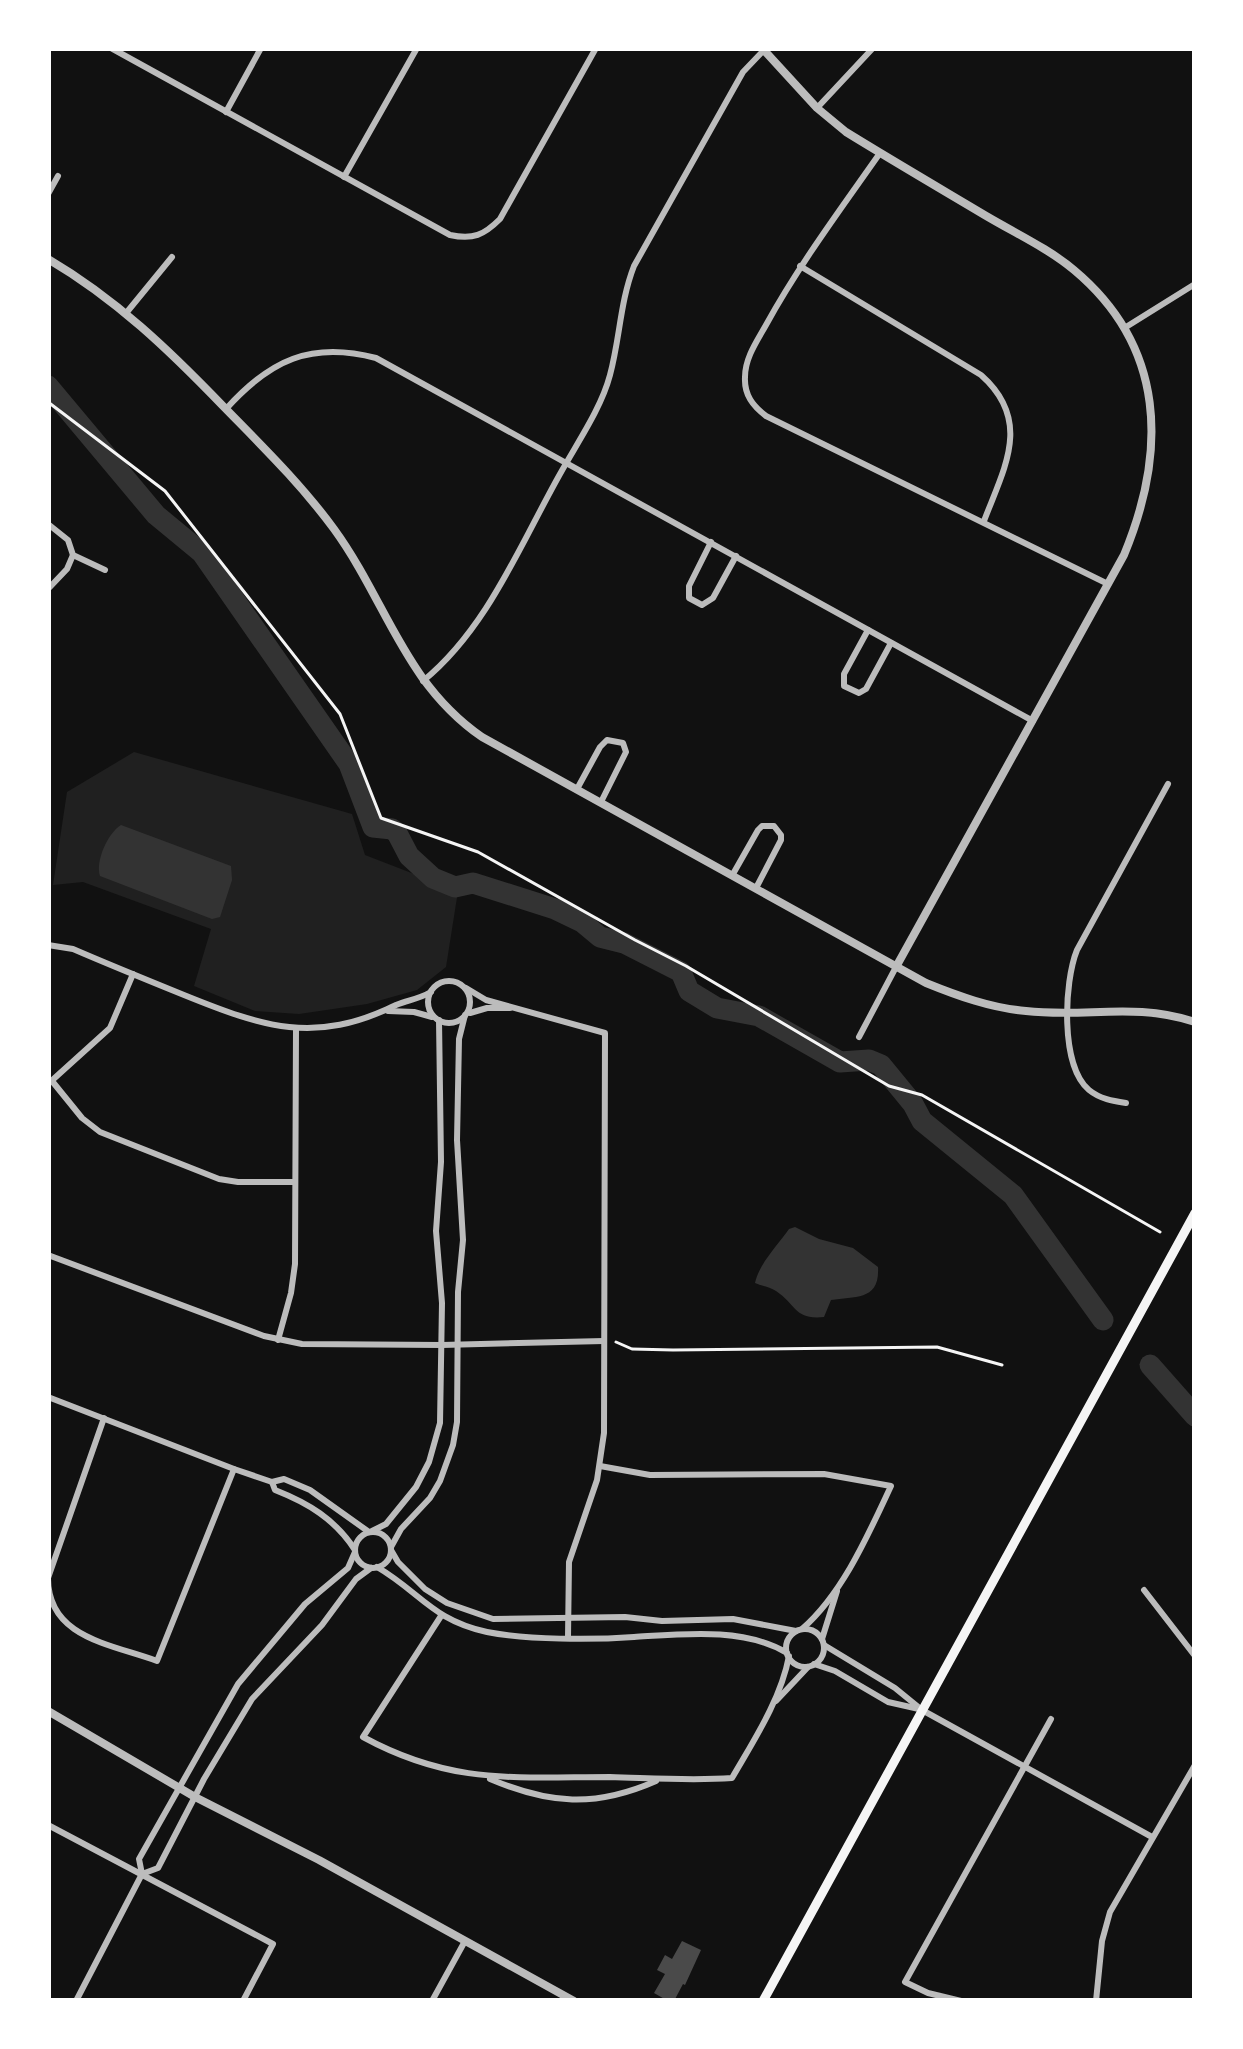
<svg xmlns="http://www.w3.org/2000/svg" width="1243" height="2049" viewBox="0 0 1243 2049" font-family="'Roboto Condensed',sans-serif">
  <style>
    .green { fill: #202020 }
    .water { fill: #333 }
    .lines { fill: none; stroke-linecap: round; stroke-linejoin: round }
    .river { stroke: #333; stroke-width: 21 }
    .building { fill: #4a4a4a }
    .path { stroke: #f5f5f5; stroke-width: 3 }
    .minor { stroke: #bcbcbc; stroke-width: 6 }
    .tertiary { stroke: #bcbcbc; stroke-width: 8 }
    .secondary { stroke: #f5f5f5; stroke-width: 9 }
  </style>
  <rect width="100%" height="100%" fill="#111"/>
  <!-- green -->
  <polygon class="green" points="134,752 352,814 365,855 458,891 446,967 417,990 367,1004 299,1014 255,1011 194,986 211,929 83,882 53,885 67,792"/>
  <!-- water -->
  <g class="water">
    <path d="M121,825L231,866L232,880L220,917L212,919L100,876C95,861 108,833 121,825Z"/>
    <path d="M795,1227L819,1239L853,1248L878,1267C880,1301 855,1296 831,1300L824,1317C794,1320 797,1305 776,1291C770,1287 762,1286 755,1283C759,1264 777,1246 789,1229Z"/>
  </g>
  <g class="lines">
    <!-- river -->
    <g class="river">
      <polyline points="48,386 156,515 202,553 349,764 373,827 392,829 397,833 409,856 433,878 455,887 473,883 555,909 582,922 600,937 624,943 681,972 689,991 717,1008 759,1016 840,1062 869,1060 881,1065 913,1104 922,1121 1013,1195 1103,1320"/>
      <polyline points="1150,1365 1195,1416"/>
    </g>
  </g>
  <!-- building -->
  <polygon class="building" points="682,1941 701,1950 685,1985 683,1984 674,2001 668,2001 654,1993 665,1974 657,1970 665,1955 672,1959"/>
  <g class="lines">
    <!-- path -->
    <g class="path">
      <polyline points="48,402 165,491 340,714 381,818 478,852 635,940 686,966 889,1086 922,1095 1160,1232"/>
      <polyline points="616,1342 632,1349 673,1350 937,1347 1002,1365"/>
    </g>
    <!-- minor -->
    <g class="minor">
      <path d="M111,48L450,235C473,240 484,235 500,219L596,48"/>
      <polyline points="817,108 873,48"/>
      <polyline points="226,112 261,48"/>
      <path d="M880,153C840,210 799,265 766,325C757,341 745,358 745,377C744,395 753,406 766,416L1108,584"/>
      <polyline points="344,177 417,48"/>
      <polyline points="48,194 58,176"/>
      <path d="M800,266L981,375C1033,421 1004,468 984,521"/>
      <polyline points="127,312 172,257"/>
      <polyline points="1126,327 1195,284"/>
      <path d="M226,409C270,360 311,341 376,358L1033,721"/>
      <polyline points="48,524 68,540 73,555 105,570"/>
      <polyline points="711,542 689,586 689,598 702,605 713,598 736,556"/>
      <polyline points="48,589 67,569 73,555"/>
      <polyline points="868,630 844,674 844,686 859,693 866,689 891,643"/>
      <path d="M423,681C487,629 520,545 560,474C577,443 601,409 610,375C620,338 620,302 634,266L743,72L764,50"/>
      <polyline points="577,789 600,747 607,740 623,743 626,752 601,802"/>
      <polyline points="733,874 758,830 762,826 774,826 781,835 781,840 756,888"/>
      <path d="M48,945L73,949C110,965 147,980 184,995C263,1027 315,1045 396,1005C408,1000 419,999 431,992"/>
      <circle cx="449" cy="1002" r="21"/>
      <polyline points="466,988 486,1000 605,1033 604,1433 597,1480 569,1562 568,1637"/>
      <polyline points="388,1011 414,1012 432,1017"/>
      <polyline points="470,1013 487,1008 510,1008"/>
      <polyline points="859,1037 896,967"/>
      <polyline points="52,1081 82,1118 100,1132 219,1179 238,1182 295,1182"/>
      <polyline points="48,1084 110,1028 133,974"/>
      <path d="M1126,1103C1113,1101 1100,1099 1089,1090C1060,1066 1064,982 1077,950L1168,784"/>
      <polyline points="48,1255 264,1336 302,1344 442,1345 604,1341"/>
      <polyline points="278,1340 291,1293 295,1264 296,1029"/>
      <polyline points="48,1397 234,1469 272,1482 284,1479 310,1490 369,1532"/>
      <path d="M104,1418L48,1578C48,1638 111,1644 157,1661L234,1469"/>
      <path d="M600,1466L650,1475L824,1474L891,1486C868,1535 843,1593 802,1629"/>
      <path d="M272,1482L275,1490C308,1503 335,1519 355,1550"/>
      <polyline points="372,1531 386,1524 416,1487 429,1462 440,1423 442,1303 436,1231 441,1162 439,1020"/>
      <circle cx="373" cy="1550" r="18"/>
      <polyline points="391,1547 401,1529 430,1498 440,1481 453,1445 457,1422 458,1292 463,1240 457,1140 459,1039 465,1015"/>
      <polyline points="391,1550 398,1562 425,1589 447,1603 493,1619 625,1617 662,1621 733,1619 796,1631"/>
      <path d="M377,1567C420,1592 432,1620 487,1632C527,1640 593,1640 634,1637C683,1634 744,1627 787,1653"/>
      <polyline points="1144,1590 1195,1656"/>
      <path d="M441,1616L363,1737C451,1785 514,1777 610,1777C650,1778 691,1781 732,1778C754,1740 781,1699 789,1656"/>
      <circle cx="805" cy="1648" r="19"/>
      <polyline points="822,1639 837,1591"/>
      <polyline points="824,1645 895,1688 922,1710 1152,1837"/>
      <polyline points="814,1664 835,1671 888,1702 919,1709"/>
      <polyline points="776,1701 808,1667"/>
      <path d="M490,1779C549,1804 595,1808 656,1781"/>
      <polyline points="48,1825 273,1944 243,2001"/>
      <polyline points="142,1874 158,1868 204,1779 252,1699 322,1625 356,1579 371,1568"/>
      <polyline points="76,2001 142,1874 139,1859 238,1684 305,1604 348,1568 355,1552"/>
      <polyline points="432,2001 465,1941"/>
      <polyline points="961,2001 928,1993 905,1982 1051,1719"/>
      <polyline points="1096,2001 1102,1941 1110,1912 1195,1765"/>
    </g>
    <!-- tertiary -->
    <g class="tertiary">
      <path d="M762,48L817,108L846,132C893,161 941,189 988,217C1017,234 1049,249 1074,270C1166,347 1167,451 1124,555L896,967"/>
      <path d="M48,259C116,299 169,350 223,406C262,446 301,484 334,529C387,602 404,683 482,737L926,983C958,996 991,1008 1026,1011C1086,1018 1134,1002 1195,1022"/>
      <polyline points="48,1711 195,1797 319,1860 574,2001"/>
    </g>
    <!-- secondary -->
    <polyline class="secondary" points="763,2001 1195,1213"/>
  </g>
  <!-- border -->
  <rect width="1243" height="2049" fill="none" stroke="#ffffff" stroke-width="102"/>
</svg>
